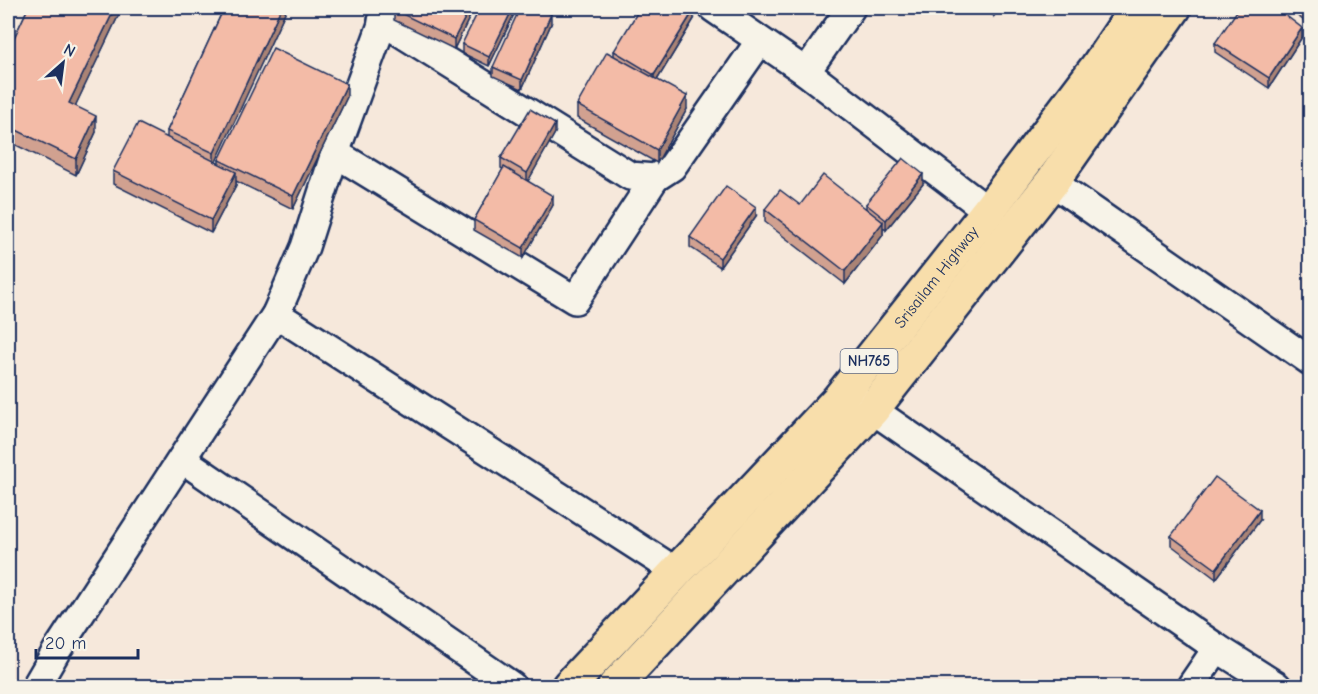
<svg xmlns="http://www.w3.org/2000/svg" width="1318" height="694" viewBox="0 0 1318 694" font-family="'Comic Neue',sans-serif">
  <style>
    .lines { fill: none; stroke-linecap: round; stroke-linejoin: round }
    .minor-casing { stroke: #1b2f5e; stroke-width: 32 }
    .trunk-casing { stroke: #1b2f5e; stroke-width: 38 }
    .minor { stroke: #f7f3e8; stroke-width: 27 }
    .trunk { stroke: #f8deab; stroke-width: 33 }
    .wall { fill: #d1a190; stroke: #1b2f5e; stroke-width: 1.5 }
    .shaded-wall { fill: #aa8375; stroke: #1b2f5e; stroke-width: 1.5 }
    .building { fill: #f3bba7; stroke: #1b2f5e; stroke-width: 1.5 }
    .labels { text-anchor: middle; stroke-width: 4.5; stroke-linejoin: round; paint-order: stroke }
    .shield { fill: #f7f3e8; stroke: #5d6a87; stroke-width: 1.5 }
    .shield-label { font-size: 15px; font-weight: bold; fill: #1b2f5e }
    .street-label { font-size: 16px; fill: #1b2f5e; stroke: #f7f3e8 }
  </style>
  <rect width="100%" height="100%" fill="#f6e8db"/>
  <filter id="ink" filterUnits="userSpaceOnUse"><feTurbulence type="fractalNoise" baseFrequency=".0167" numOctaves="2"/><feDisplacementMap in="SourceGraphic" scale="12" xChannelSelector="R" yChannelSelector="G"/><feConvolveMatrix kernelMatrix="1 2 1 2 8 2 1 2 1" color-interpolation-filters="sRGB"/></filter>
  <g filter="url(#ink)">
    <g class="lines">
      <defs>
        <g id="minor">
          <polyline points="713,8 806,72 988,211"/>
          <polyline points="382,21 630,176 655,178 672,167 760,41"/>
          <polyline points="806,72 851,8"/>
          <polyline points="335,153 575,300 655,178"/>
          <polyline points="1052,182 1310,361"/>
          <polyline points="276,314 677,572"/>
          <polyline points="857,399 1217,648 1277,686"/>
          <polyline points="182,459 512,686"/>
          <polyline points="36,686 57,650 276,314 305,247 335,153 388,8"/>
          <polyline points="1191,686 1217,648"/>
        </g>
        <g id="trunk">
          <path id="s1" d="M569,686L838,400L988,211L1097,67L1137,8"/>
          <polyline points="615,686 872,410 1052,182 1174,8"/>
        </g>
      </defs>
      <!-- minor casing -->
      <use href="#minor" class="minor-casing"/>
      <!-- trunk casing -->
      <use href="#trunk" class="trunk-casing"/>
      <!-- minor -->
      <use href="#minor" class="minor"/>
      <!-- trunk -->
      <use href="#trunk" class="trunk"/>
    </g>
    <!-- wall -->
    <g class="wall">
      <polygon points="28,8 122,8 75,106 96,132 76,175 8,141 8,51"/>
      <polygon points="224,8 287,8 215,162 219,164 219,160 347,97 293,209 236,181 236,185 211,233 113,184 113,171 167,138 167,131"/>
      <polygon points="395,8 474,8 454,49 394,20 394,10"/>
      <polygon points="517,8 489,66 462,53 462,44"/>
      <polygon points="982,8 999,8 994,16"/>
      <polygon points="1287,8 1311,8 1311,26"/>
      <polygon points="694,19 657,80 687,109 657,163 577,118 577,105 614,56 614,51"/>
      <polygon points="551,24 522,89 493,76 493,67"/>
      <polygon points="1302,37 1269,88 1215,52 1215,43"/>
      <polygon points="555,133 528,181 553,205 523,258 474,230 474,220 503,169 501,168 501,158"/>
      <polygon points="923,184 886,230 883,228 883,235 845,284 765,222 765,209 866,208 866,204"/>
      <polygon points="756,216 720,267 690,247 690,237"/>
      <polygon points="1260,520 1216,579 1171,545 1171,536"/>
    </g>
    <!-- shaded-wall -->
    <g class="shaded-wall">
      <polygon points="115,8 122,8 69,119 69,103"/>
      <polygon points="281,8 287,8 214,166 214,153"/>
      <polygon points="470,8 474,8 454,49 454,39"/>
      <polygon points="513,8 517,8 489,66 489,57"/>
      <polygon points="994,8 999,8 994,16"/>
      <polygon points="694,10 694,19 654,85 654,75"/>
      <polygon points="551,14 551,24 522,89 522,80"/>
      <polygon points="1302,28 1302,37 1269,88 1269,78"/>
      <polygon points="347,84 347,97 293,209 293,196"/>
      <polygon points="687,96 687,109 657,163 657,150"/>
      <polygon points="96,116 96,132 76,175 76,159"/>
      <polygon points="555,124 555,133 527,183 527,173"/>
      <polygon points="236,172 236,185 211,233 211,220"/>
      <polygon points="923,174 923,184 886,230 886,220"/>
      <polygon points="553,196 553,205 523,258 523,248"/>
      <polygon points="756,207 756,216 720,267 720,258"/>
      <polygon points="883,222 883,235 845,284 845,271"/>
      <polygon points="1260,510 1260,520 1216,579 1216,569"/>
    </g>
    <!-- building -->
    <g class="building">
      <polygon points="28,8 115,8 69,103 96,116 76,159 8,126 8,51"/>
      <polygon points="224,8 281,8 214,153 167,131"/>
      <polygon points="395,8 470,8 454,39 394,10"/>
      <polygon points="480,8 513,8 489,57 462,44"/>
      <polygon points="520,8 536,8 551,14 522,80 493,67"/>
      <polygon points="640,8 690,8 694,10 654,75 614,51"/>
      <polygon points="1239,8 1276,8 1302,28 1269,78 1215,43"/>
      <polygon points="1304,8 1311,8 1311,13"/>
      <polygon points="273,48 347,84 293,196 219,160"/>
      <polygon points="607,52 687,96 657,150 577,105"/>
      <polygon points="530,109 555,124 527,173 501,158"/>
      <polygon points="138,123 236,172 211,220 113,171"/>
      <polygon points="903,158 923,174 886,220 866,204"/>
      <polygon points="504,167 553,196 523,248 474,220"/>
      <polygon points="823,175 883,222 845,271 765,209 780,190 800,205"/>
      <polygon points="726,186 756,207 720,258 690,237"/>
      <polygon points="1215,477 1260,510 1216,569 1171,536"/>
    </g>
  </g>
  <g class="labels">
    <!-- shield labels -->
    <rect class="shield" x="840.5" y="349" width="57" height="24" rx="4.5"/>
    <g class="shield-label">
      <text x="869" y="366">NH765</text>
    </g>
    <!-- street labels -->
    <g class="street-label">
      <text dy="6" stroke="none"><textPath href="#s1" startOffset="550">Srisailam Highway</textPath></text>
    </g>
  </g>
  <!-- margin -->
  <rect width="1318" height="694" fill="none" stroke="#f7f3e8" stroke-width="30"/>
  <rect x="15" y="15" width="1288" height="664" fill="none" stroke="#1b2f5e" stroke-width="2" filter="url(#ink)"/>
  <!-- north arrow -->
  <g transform="translate(63 63) rotate(28)" stroke="#f7f3e8" stroke-width="4.5" paint-order="stroke">
  <path d="M0-4.5L10 22L0 15L-10 22Z" fill="#1b2f5e"/>
  <text y="-9" font-size="16" font-weight="bold" text-anchor="middle" fill="#1b2f5e">N</text>
  </g>
  <!-- scale -->
  <path d="M36 649v9h102v-9" fill="none" stroke="#1b2f5e" stroke-width="3"/>
  <text x="45" y="649" font-size="18" fill="#1b2f5e" stroke="#f7f3e8" stroke-width="4.5" paint-order="stroke">20 m</text>
</svg>
